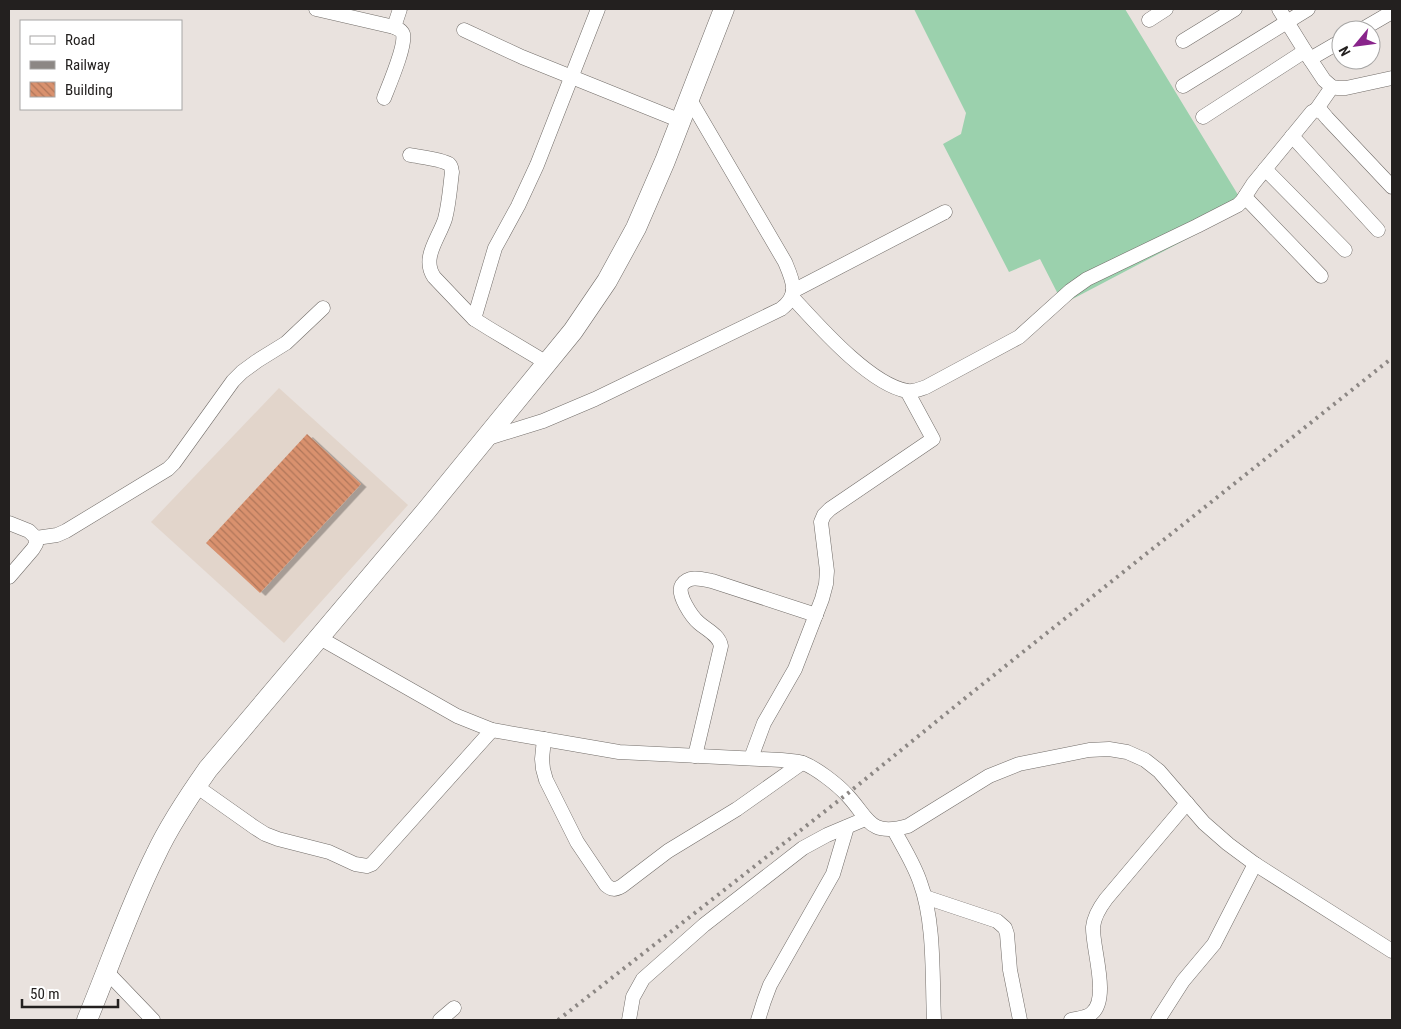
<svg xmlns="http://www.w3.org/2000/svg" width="1401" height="1029" viewBox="0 0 1401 1029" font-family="'Roboto Condensed',sans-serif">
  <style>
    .built { fill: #e2d5cb }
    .pitch { fill: #9bd1ad }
    .building { fill: url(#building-back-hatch); filter: url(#shadow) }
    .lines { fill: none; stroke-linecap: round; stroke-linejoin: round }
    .minor-casing { stroke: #726d69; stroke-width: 15 }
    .highway-casing { stroke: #726d69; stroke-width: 21 }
    .minor { stroke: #fff; stroke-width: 14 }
    .highway { stroke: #fff; stroke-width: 20 }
    .rail { stroke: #8c8784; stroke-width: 4; stroke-dasharray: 2.5 5; stroke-linecap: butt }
  </style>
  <defs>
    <pattern id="building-back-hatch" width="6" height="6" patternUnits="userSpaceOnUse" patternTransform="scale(1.25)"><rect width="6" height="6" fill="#d9916e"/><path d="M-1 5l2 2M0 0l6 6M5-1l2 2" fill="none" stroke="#b0765a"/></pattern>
    <filter id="shadow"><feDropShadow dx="5.5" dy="3" stdDeviation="0" flood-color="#0004"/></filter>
  </defs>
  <rect width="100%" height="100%" fill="#e9e2de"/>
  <!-- built -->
  <polygon class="built" points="279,388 408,505 284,643 151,522"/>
  <!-- pitch -->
  <polygon class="pitch" points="914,9 1125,9 1246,208 1063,304 1040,259 1009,272 943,144 961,134 966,113"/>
  <!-- building -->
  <polygon class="building" points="307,434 361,484 260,593 206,543"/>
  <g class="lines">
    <defs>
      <g id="minor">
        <path d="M316,9L394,27C398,29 402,30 403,34C406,46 389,85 384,98"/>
        <polyline points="1279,9 1310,59 1324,80 1332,87 1338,88 1346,88 1392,78"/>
        <polyline points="1149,20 1166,9"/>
        <polyline points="394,27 400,9"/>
        <polyline points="464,30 522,57 681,121"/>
        <polyline points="1361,30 1392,12"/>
        <polyline points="1183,41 1235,9"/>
        <polyline points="1310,59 1341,41"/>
        <polyline points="1183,86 1308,9"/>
        <polyline points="1316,110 1332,87"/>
        <polyline points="1203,117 1305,51"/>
        <polyline points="1292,136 1378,230"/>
        <path d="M410,155C420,157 441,159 449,164C452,167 451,169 452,172C450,188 449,204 445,219C439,238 421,258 434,277L474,319L490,329L547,363"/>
        <polyline points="1265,169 1345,250"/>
        <polyline points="1245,197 1321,276"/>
        <polyline points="793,291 945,212"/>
        <path d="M792,297C818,325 869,384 907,391C914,392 920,389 926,387L1019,337L1070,291L1087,279L1197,226L1238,205L1242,201L1253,184L1312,112L1316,110L1322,112L1327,118L1392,187"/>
        <polyline points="474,319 495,248 518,206 537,165 598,9"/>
        <path d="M485,439L543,421L595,399L781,309C800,295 793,281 785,262L689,98"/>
        <polyline points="9,523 29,531 36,538 36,544 33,549 9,577"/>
        <polyline points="36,538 57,535 66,531 168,469 174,463 233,381 242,372 257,361 286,343 323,308"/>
        <path d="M318,637L457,716L492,730L619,752L781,760C788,761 796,761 803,763C816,768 837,784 847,795C869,818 868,837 908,826L989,776L1019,764L1089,750L1109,749L1127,752L1145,760L1159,771L1204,823L1228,844L1255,864L1392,951"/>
        <path d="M544,739L542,759L543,769L546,780L577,842L606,885C612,890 615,890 622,886L668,851L737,809L802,763"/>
        <path d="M695,756L721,646C719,635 707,630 699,623C692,617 676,594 682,585C689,575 702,579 712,581L816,615"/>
        <polyline points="751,758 764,723 795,669 822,599 826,584 827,571 821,522 824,515 830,509 933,439 907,391"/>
        <polyline points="196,786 254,827 265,834 278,839 329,852 355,864 367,866 372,864 492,730"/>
        <path d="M894,830C903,847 914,864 920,882C935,922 932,977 934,1020"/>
        <polyline points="925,897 997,921 1005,928 1007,934 1010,970 1020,1020"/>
        <polyline points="107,972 153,1020"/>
        <polyline points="440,1020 454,1008"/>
        <polyline points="629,1020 633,997 643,979 704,925 803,848 827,835 865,819"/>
        <polyline points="758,1020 764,1001 770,985 833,874 847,827"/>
        <path d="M1071,1020C1078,1018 1087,1018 1092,1013C1110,998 1092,947 1093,927C1094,916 1100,907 1106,899L1187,803"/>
        <polyline points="1158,1020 1183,981 1214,944 1255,864"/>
      </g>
      <path id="highway" d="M87,1020C110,965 129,908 156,854C170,824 189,796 208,769L426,511L573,331L607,281L636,228L665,161L724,9"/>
    </defs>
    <!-- minor casing -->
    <use href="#minor" class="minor-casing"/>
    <!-- highway casing -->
    <use href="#highway" class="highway-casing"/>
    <!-- minor -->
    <use href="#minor" class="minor"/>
    <!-- highway -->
    <use href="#highway" class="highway"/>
    <!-- rail -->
    <polyline class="rail" points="558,1020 847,794 969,695 1392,358"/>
  </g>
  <!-- border -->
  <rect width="1401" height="1029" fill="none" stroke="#23201f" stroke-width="20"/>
  <!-- legend -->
  <rect x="20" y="20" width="162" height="90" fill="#ffffff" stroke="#a7a6a5"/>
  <rect x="30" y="36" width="25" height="8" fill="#ffffff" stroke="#a7a6a5"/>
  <text x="65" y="45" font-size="15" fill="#23201f">Road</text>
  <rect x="30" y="61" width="25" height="8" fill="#8c8784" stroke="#a7a6a5"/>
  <text x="65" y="70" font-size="15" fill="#23201f">Railway</text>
  <rect x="30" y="82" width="25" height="15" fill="url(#building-back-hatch)" stroke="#a7a6a5"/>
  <text x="65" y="95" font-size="15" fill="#23201f">Building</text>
  <!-- north arrow -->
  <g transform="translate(1356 45) rotate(241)"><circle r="24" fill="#ffffff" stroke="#a7a6a5"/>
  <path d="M0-4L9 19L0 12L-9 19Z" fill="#89248b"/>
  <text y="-8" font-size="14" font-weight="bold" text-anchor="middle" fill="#23201f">N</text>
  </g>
  <!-- scale -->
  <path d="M22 999v8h96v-8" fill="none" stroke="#23201f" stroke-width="2.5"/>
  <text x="30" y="999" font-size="15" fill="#23201f" stroke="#ffffff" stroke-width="4" paint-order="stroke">50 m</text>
</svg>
